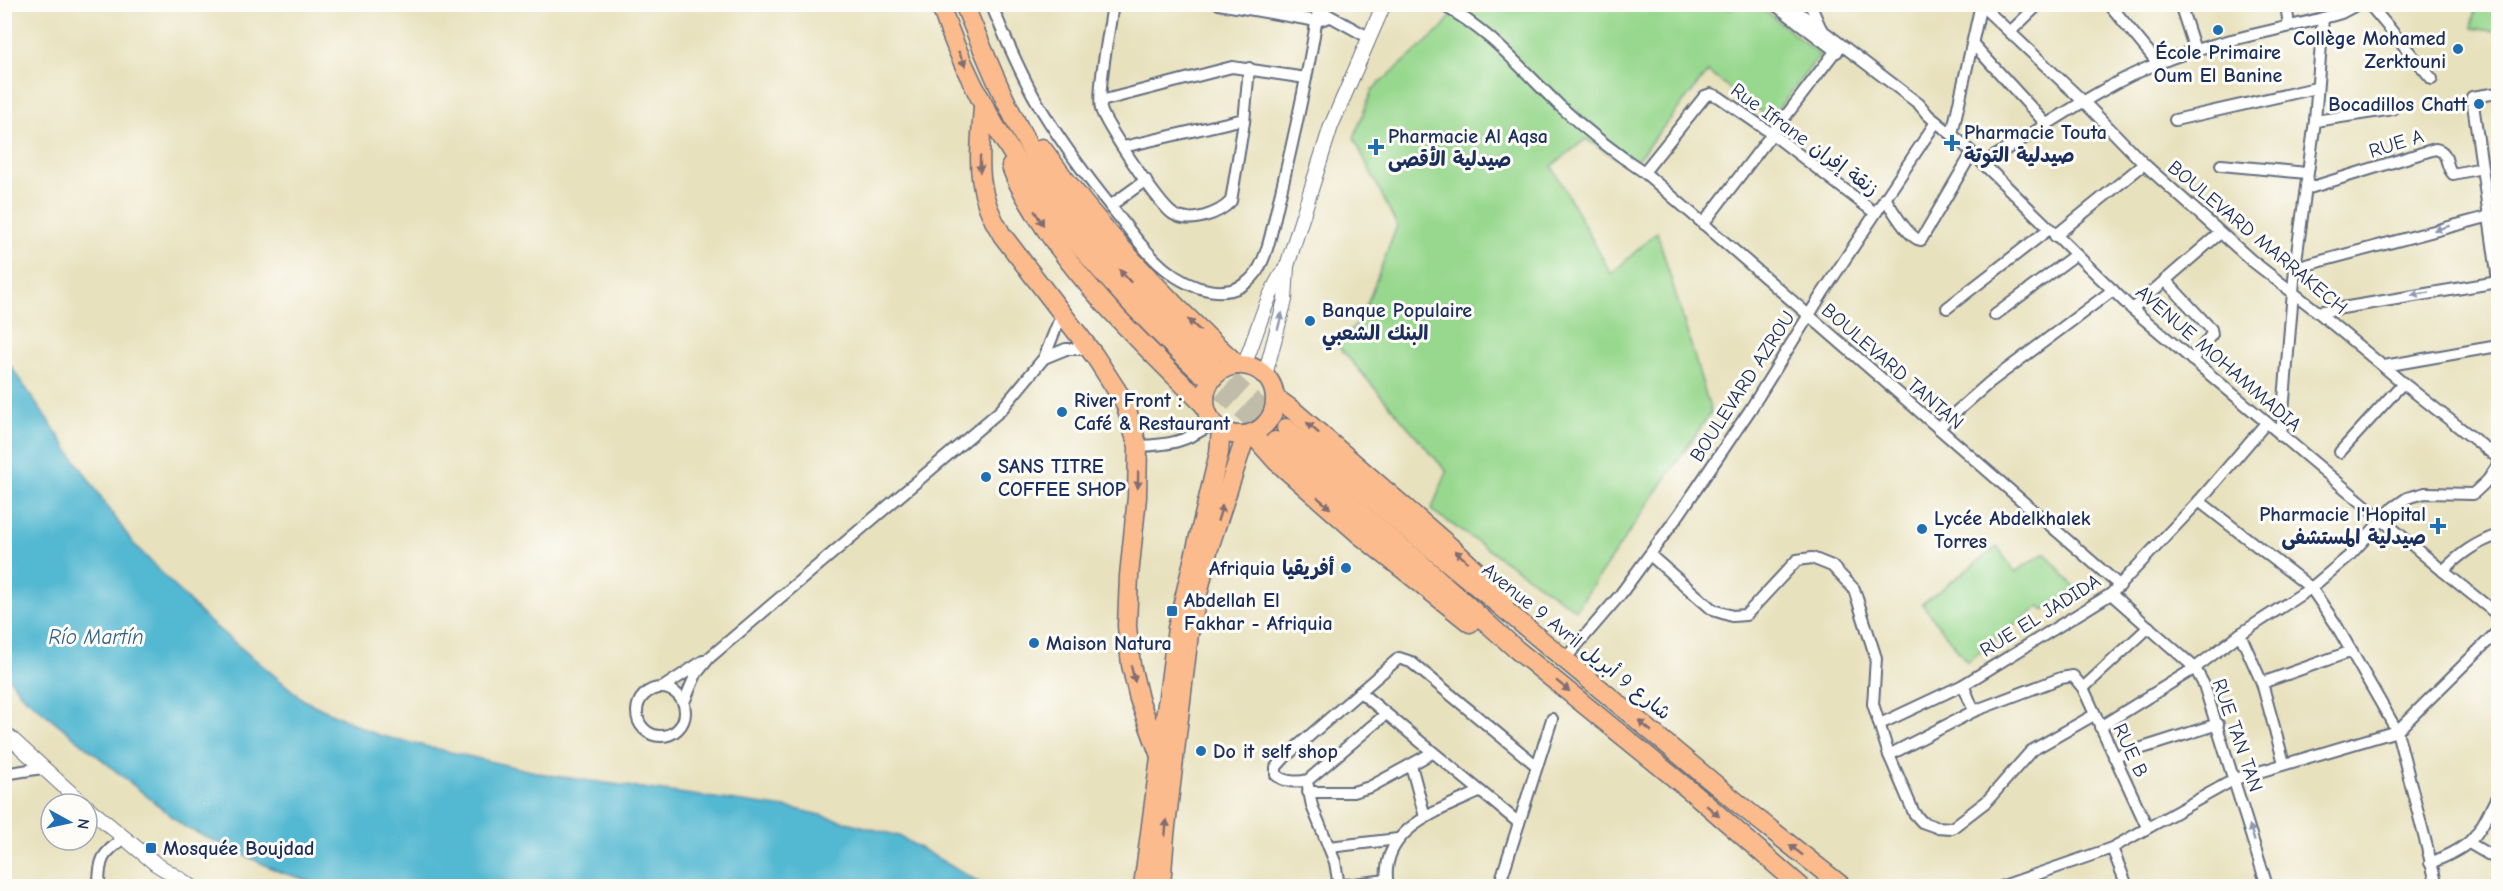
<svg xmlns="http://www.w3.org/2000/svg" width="2503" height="891" viewBox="0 0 2503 891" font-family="'Comic Neue','Playpen Sans Arabic',sans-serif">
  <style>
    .green { fill: #98d88e; stroke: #5a8476; stroke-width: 1.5 }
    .water { fill: #53b8d1; stroke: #377498; stroke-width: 1.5 }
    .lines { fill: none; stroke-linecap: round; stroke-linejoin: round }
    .trunk-tunnel { stroke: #bfbdaa; stroke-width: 18; stroke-dasharray: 18 9; stroke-linecap: butt }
    .minor-casing { stroke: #636d7f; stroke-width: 14 }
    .tertiary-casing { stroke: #636d7f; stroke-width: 16 }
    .primary-casing { stroke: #636d7f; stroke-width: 21 }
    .trunk-casing { stroke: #636d7f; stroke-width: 21 }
    .minor { stroke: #fff; stroke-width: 10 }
    .tertiary { stroke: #fff; stroke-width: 14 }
    .primary { stroke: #fbbb8c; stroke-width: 18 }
    .trunk { stroke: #fbbb8c; stroke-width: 18 }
    .oneway { fill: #806e73 }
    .oneway2 { fill: #8d97ae }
    .poi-dot { fill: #1f6fb2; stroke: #fdfcf7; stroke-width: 2 }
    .labels { text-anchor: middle; stroke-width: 6; stroke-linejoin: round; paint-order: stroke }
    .poi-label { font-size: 20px; font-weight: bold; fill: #1b2f5e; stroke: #fdfcf7; text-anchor: start }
    .street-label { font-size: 20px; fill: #1b2f5e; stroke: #fdfcf7 }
    .water-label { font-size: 21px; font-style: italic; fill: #2f5f86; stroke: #fdfcf7 }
  </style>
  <rect width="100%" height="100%" fill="#fdfcf7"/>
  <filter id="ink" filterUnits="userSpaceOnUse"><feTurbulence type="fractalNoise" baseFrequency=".0167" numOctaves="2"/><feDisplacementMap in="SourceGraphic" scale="12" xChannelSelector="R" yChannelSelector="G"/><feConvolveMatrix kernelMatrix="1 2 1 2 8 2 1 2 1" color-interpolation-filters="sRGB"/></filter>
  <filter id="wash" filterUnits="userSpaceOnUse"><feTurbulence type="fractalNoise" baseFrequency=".008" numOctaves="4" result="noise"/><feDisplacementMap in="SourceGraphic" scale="24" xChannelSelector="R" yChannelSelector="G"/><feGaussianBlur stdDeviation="1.35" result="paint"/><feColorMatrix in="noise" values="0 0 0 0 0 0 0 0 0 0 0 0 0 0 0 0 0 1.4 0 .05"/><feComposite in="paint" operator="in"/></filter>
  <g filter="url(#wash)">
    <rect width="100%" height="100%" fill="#e8e1bd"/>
    <!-- green -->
    <g class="green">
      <polygon points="1671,4 1677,12 1686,5 1722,5 1728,9 1739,5 1758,5 1820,55 1770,119 1708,72 1631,167 1586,139 1552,166 1611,274 1657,232 1711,412 1576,610 1431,510 1447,472 1335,342 1360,322 1397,226 1354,138 1372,90 1440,30 1460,5"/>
      <polygon points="2475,5 2498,5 2498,32 2472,28"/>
      <polygon points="1997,547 2015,572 2045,553 2076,589 2044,610 2040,606 1967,662 1922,604"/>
    </g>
    <!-- water -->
    <polygon class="water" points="5,358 132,542 205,618 305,701 378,735 548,775 801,810 899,836 986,886 327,886 280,872 185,827 21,694 5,672"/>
  </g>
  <g filter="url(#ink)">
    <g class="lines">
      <!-- trunk-tunnel -->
      <g class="trunk-tunnel">
        <polyline points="1211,362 1260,407 1286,428"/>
        <polyline points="1201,373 1275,441"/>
      </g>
      <defs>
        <g id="minor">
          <path d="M991,4C1004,35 1017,66 1033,95C1057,138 1086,176 1116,213C1131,232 1145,252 1164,268C1189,289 1232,305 1256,273C1268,256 1273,224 1278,204C1294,138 1309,72 1319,4"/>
          <path d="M1113,4C1110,28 1097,89 1101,109C1105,124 1160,206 1173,214C1189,225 1219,214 1231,201L1244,122L1249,68"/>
          <polyline points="1219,4 1317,21 1330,17"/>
          <polyline points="1297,4 1319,10 1368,37"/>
          <path d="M1441,4C1492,32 1520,68 1560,106C1586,130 1615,153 1644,172L2120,586"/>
          <polyline points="1774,4 1837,52"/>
          <polyline points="1788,4 1919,104 1928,115 1962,143 2132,309 2443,571 2498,615"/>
          <polyline points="1810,4 1821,29"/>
          <polyline points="2109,4 2158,63"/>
          <polyline points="2180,4 2195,50"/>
          <polyline points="2286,4 2289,26"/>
          <polyline points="2369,4 2432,79"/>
          <polyline points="1981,5 2085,103 2144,164 2251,260 2318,312 2403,383 2498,458"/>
          <polyline points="2011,31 2039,4"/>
          <polyline points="1973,44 2047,125"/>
          <polyline points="2498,93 2472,97 2498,280"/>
          <polyline points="1101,101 1232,67 1306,78"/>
          <polyline points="2175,120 2316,88"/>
          <polyline points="2315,121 2393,109"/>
          <polyline points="1952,134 1981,4"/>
          <polyline points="1123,147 1244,119"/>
          <path d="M1983,163C2040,131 2098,87 2159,63C2217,39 2280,31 2341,13L2358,4"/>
          <polyline points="2221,165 2307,173"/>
          <polyline points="1644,172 1705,96 1711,94 1719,97 1771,133 1875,213"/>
          <path d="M2306,189L2435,149C2450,151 2444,166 2453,174L2482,168"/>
          <path d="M1885,198C1892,209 1909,239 1921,240L1972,153"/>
          <polyline points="1110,206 1146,180"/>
          <polyline points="1703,224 1840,45"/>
          <polyline points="2055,236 2144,164"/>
          <polyline points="2295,268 2498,214"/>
          <polyline points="2165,280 2211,329 2212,334 2192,360"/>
          <polyline points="1947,308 2049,229"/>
          <polyline points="2132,309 2220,233"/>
          <polyline points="2318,312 2498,282"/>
          <polyline points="1995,315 2075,255"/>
          <polyline points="1044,358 1066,349 1089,349"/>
          <polyline points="2384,366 2498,346"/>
          <polyline points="1938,428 1990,382 2113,290"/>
          <polyline points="2281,436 2295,268 2315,121 2323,18"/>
          <path d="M1138,446C1170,445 1186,442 1213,423"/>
          <polyline points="2340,452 2403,383"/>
          <polyline points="2199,501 2311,588 2335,623 2397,731 2437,886"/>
          <polyline points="1650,555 1713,610 1732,616 1746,615 1797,560 1812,558 1832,566 1854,589 1876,658 1873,704 1889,755 1914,813 1922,822 1936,827 1952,828 1987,801 2031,751 2094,715"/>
          <path d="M2443,571C2460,554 2475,543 2498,535"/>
          <polyline points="2111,594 2195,668 2204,685 2267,886"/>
          <polyline points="2240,634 2262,683 2284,763"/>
          <polyline points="1565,659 1620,595 1680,513 1750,410 1822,294 1936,122"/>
          <polyline points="2262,683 2352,651"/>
          <polyline points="1963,685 1974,711"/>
          <circle cx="661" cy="712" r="24"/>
          <polyline points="662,688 703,661"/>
          <polyline points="2083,688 2149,627"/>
          <polyline points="1360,692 1519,823"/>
          <polyline points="684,702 696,674 709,658 1001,410 1044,358 1062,313"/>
          <path d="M1386,714L1308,780C1298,783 1284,782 1276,775V767L1285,757L1399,658L1411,662L1537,766"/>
          <polyline points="1880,724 1963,685 2111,594 2199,501 2266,423"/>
          <polyline points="2100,727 2195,668 2240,634 2311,588 2349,556 2394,507 2407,498 2425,493 2473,494 2488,480 2498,465"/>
          <polyline points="1889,755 1974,711 2061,678 2073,676 2083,688 2147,827"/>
          <polyline points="2114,757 2218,724"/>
          <polyline points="1411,765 1425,817"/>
          <polyline points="4,774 42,768"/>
          <polyline points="1308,786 1312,806 1335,862 1339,886"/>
          <polyline points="1308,792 1353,792 1370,787 1432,753"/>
          <polyline points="2469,843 2498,860"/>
          <polyline points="1329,847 1398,839"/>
          <polyline points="2112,848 2127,886"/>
          <path d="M2430,863C2476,845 2476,837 2498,795"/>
          <path d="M99,886C99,859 102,854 124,838"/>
          <polyline points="162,886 176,878"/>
          <polyline points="1337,886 1387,880"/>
          <path d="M1388,886C1377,830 1438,811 1479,792"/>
          <polyline points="1499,886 1552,719"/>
          <polyline points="2003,886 2112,848 2235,779 2397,731 2498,631"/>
          <polyline points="2497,886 2498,884"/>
        </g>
        <g id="tertiary">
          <path d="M1244,365C1258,332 1265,296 1287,266L1331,126L1384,4"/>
          <polyline points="1265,375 1285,300 1287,266"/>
          <polyline points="4,732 83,804"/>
          <polyline points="87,807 156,864 191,886"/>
        </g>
        <g id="primary">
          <circle cx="1240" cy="400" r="35"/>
          <polyline points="1143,886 1177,628 1219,453 1221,430"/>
          <polyline points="1161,886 1165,835 1189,634 1208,551 1246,435"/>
        </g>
        <g id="trunk">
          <path d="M940,4C989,151 1090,269 1201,373"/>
          <path d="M964,4C991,70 1019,138 1060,197C1103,258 1158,309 1211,362"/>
          <path d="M983,105C980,157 973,189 1002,235L1094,355L1125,403L1133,431L1138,446L1137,497L1129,576L1127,626L1131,665L1139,699L1160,756"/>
          <path d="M1042,148C1098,227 1166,300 1238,365"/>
          <path d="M1011,166C1016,183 1027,199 1036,214C1081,287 1145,346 1205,406"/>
          <polyline points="1276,398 1294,411 1454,550 1506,599"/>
          <polyline points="1286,428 1740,805 1842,886"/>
          <polyline points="1252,434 1276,461 1360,535 1470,623"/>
          <polyline points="1275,441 1419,562 1517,650 1698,797 1800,886"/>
        </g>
      </defs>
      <!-- minor casing -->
      <use href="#minor" class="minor-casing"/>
      <!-- tertiary casing -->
      <use href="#tertiary" class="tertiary-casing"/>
      <!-- primary casing -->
      <use href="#primary" class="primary-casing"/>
      <!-- trunk casing -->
      <use href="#trunk" class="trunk-casing"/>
      <!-- minor -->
      <use href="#minor" class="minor"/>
      <!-- tertiary -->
      <use href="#tertiary" class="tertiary"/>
      <!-- primary -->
      <use href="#primary" class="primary"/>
      <!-- trunk -->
      <use href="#trunk" class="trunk"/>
    </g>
    <!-- one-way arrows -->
    <defs><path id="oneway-solid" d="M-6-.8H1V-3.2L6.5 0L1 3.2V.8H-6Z" transform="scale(1.5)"/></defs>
    <g class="oneway">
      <use href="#oneway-solid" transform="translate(962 59) rotate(65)"/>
      <use href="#oneway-solid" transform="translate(980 164) rotate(90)"/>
      <use href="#oneway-solid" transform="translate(1039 218) rotate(58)"/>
      <use href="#oneway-solid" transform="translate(1125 276) rotate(-133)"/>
      <use href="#oneway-solid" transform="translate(1194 325) rotate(-138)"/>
      <use href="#oneway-solid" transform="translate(1313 428) rotate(-138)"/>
      <use href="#oneway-solid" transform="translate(1138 480) rotate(91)"/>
      <use href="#oneway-solid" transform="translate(1324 503) rotate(41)"/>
      <use href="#oneway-solid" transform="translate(1220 513) rotate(-73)"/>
      <use href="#oneway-solid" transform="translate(1461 556) rotate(-138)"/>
      <use href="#oneway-solid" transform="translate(1133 674) rotate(76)"/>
      <use href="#oneway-solid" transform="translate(1563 686) rotate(39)"/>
      <use href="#oneway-solid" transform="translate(1645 726) rotate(-140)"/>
      <use href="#oneway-solid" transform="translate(1713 811) rotate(41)"/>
      <use href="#oneway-solid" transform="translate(1166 828) rotate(-84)"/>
      <use href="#oneway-solid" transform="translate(1796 850) rotate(-142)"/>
    </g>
    <g class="oneway2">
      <use href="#oneway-solid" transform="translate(2442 228) rotate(165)"/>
      <use href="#oneway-solid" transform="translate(2420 294) rotate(171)"/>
      <use href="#oneway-solid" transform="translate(1280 321) rotate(-75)"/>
      <use href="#oneway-solid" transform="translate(2252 833) rotate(-107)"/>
    </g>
  </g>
  <!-- markers -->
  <g class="poi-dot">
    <circle cx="2218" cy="30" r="6"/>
    <circle cx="2458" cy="49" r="6"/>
    <circle cx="2479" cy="104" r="6"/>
    <path d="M1949 134h6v6h6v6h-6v6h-6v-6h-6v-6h6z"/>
    <path d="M1373 138h6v6h6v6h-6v6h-6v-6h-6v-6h6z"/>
    <circle cx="1310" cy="321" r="6"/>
    <circle cx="1062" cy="412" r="6"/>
    <circle cx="986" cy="477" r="6"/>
    <path d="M2435 517h6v6h6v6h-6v6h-6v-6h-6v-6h6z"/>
    <circle cx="1922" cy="529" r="6"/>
    <circle cx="1346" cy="568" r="6"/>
    <rect x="1166" y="605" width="12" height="12" rx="3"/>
    <circle cx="1034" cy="643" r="6"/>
    <circle cx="1201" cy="751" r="6"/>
    <rect x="145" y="842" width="12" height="12" rx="3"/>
  </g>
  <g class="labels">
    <!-- poi labels -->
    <g class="poi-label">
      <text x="2446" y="45" text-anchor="end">Collège Mohamed<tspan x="2446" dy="23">Zerktouni</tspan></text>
      <text x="2218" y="59" text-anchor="middle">École Primaire<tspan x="2218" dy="23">Oum El Banine</tspan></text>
      <text x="2467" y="111" text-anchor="end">Bocadillos Chatt</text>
      <text x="1964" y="139">Pharmacie Touta<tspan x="1964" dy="23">صيدلية التوتة</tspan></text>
      <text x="1388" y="143">Pharmacie Al Aqsa<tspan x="1388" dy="23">صيدلية الأقصى</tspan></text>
      <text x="1322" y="317">Banque Populaire<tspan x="1322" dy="23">البنك الشعبي</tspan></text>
      <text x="1074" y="407">River Front :<tspan x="1074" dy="23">Café &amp; Restaurant</tspan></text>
      <text x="998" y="473">SANS TITRE<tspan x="998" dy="23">COFFEE SHOP</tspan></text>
      <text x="2426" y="521" text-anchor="end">Pharmacie l'Hopital<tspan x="2426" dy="23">صيدلية المستشفى</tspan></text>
      <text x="1934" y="525">Lycée Abdelkhalek<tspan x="1934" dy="23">Torres</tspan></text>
      <text x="1334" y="575" text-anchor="end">Afriquia أفريقيا</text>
      <text x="1184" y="607">Abdellah El<tspan x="1184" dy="23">Fakhar - Afriquia</tspan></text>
      <text x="1046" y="650">Maison Natura</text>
      <text x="1213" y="758">Do it self shop</text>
      <text x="163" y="855">Mosquée Boujdad</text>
    </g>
    <!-- street labels -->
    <g class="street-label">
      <text transform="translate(1805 139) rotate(36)" y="7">Rue Ifrane زنقة إفران</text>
      <text transform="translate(2396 143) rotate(-17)" y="7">RUE A</text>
      <text transform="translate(2258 237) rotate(40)" y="7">BOULEVARD MARRAKECH</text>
      <text transform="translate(2219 358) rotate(41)" y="7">AVENUE MOHAMMADIA</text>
      <text transform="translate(1893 366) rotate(41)" y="7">BOULEVARD TANTAN</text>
      <text transform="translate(1742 386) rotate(-57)" y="7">BOULEVARD AZROU</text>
      <text transform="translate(2040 615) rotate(-32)" y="7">RUE EL JADIDA</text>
      <text transform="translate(1577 641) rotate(39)" y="7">Avenue 9 Avril شارع 9 أبريل</text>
      <text transform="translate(2238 735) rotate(71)" y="7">RUE TAN TAN</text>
      <text transform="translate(2131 750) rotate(65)" y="7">RUE B</text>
    </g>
    <!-- water labels -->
    <g class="water-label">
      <text x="96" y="644">Río Martín</text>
    </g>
  </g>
  <!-- margin -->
  <rect width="2503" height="891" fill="none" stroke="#fdfcf7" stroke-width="24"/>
  <!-- north arrow -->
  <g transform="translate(69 822) rotate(98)"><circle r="28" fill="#fdfcf7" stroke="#a3aaba" stroke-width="1.5"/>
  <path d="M0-4.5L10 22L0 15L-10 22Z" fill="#1f6fb2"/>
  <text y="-9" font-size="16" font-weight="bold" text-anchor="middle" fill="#1b2f5e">N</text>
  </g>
</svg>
